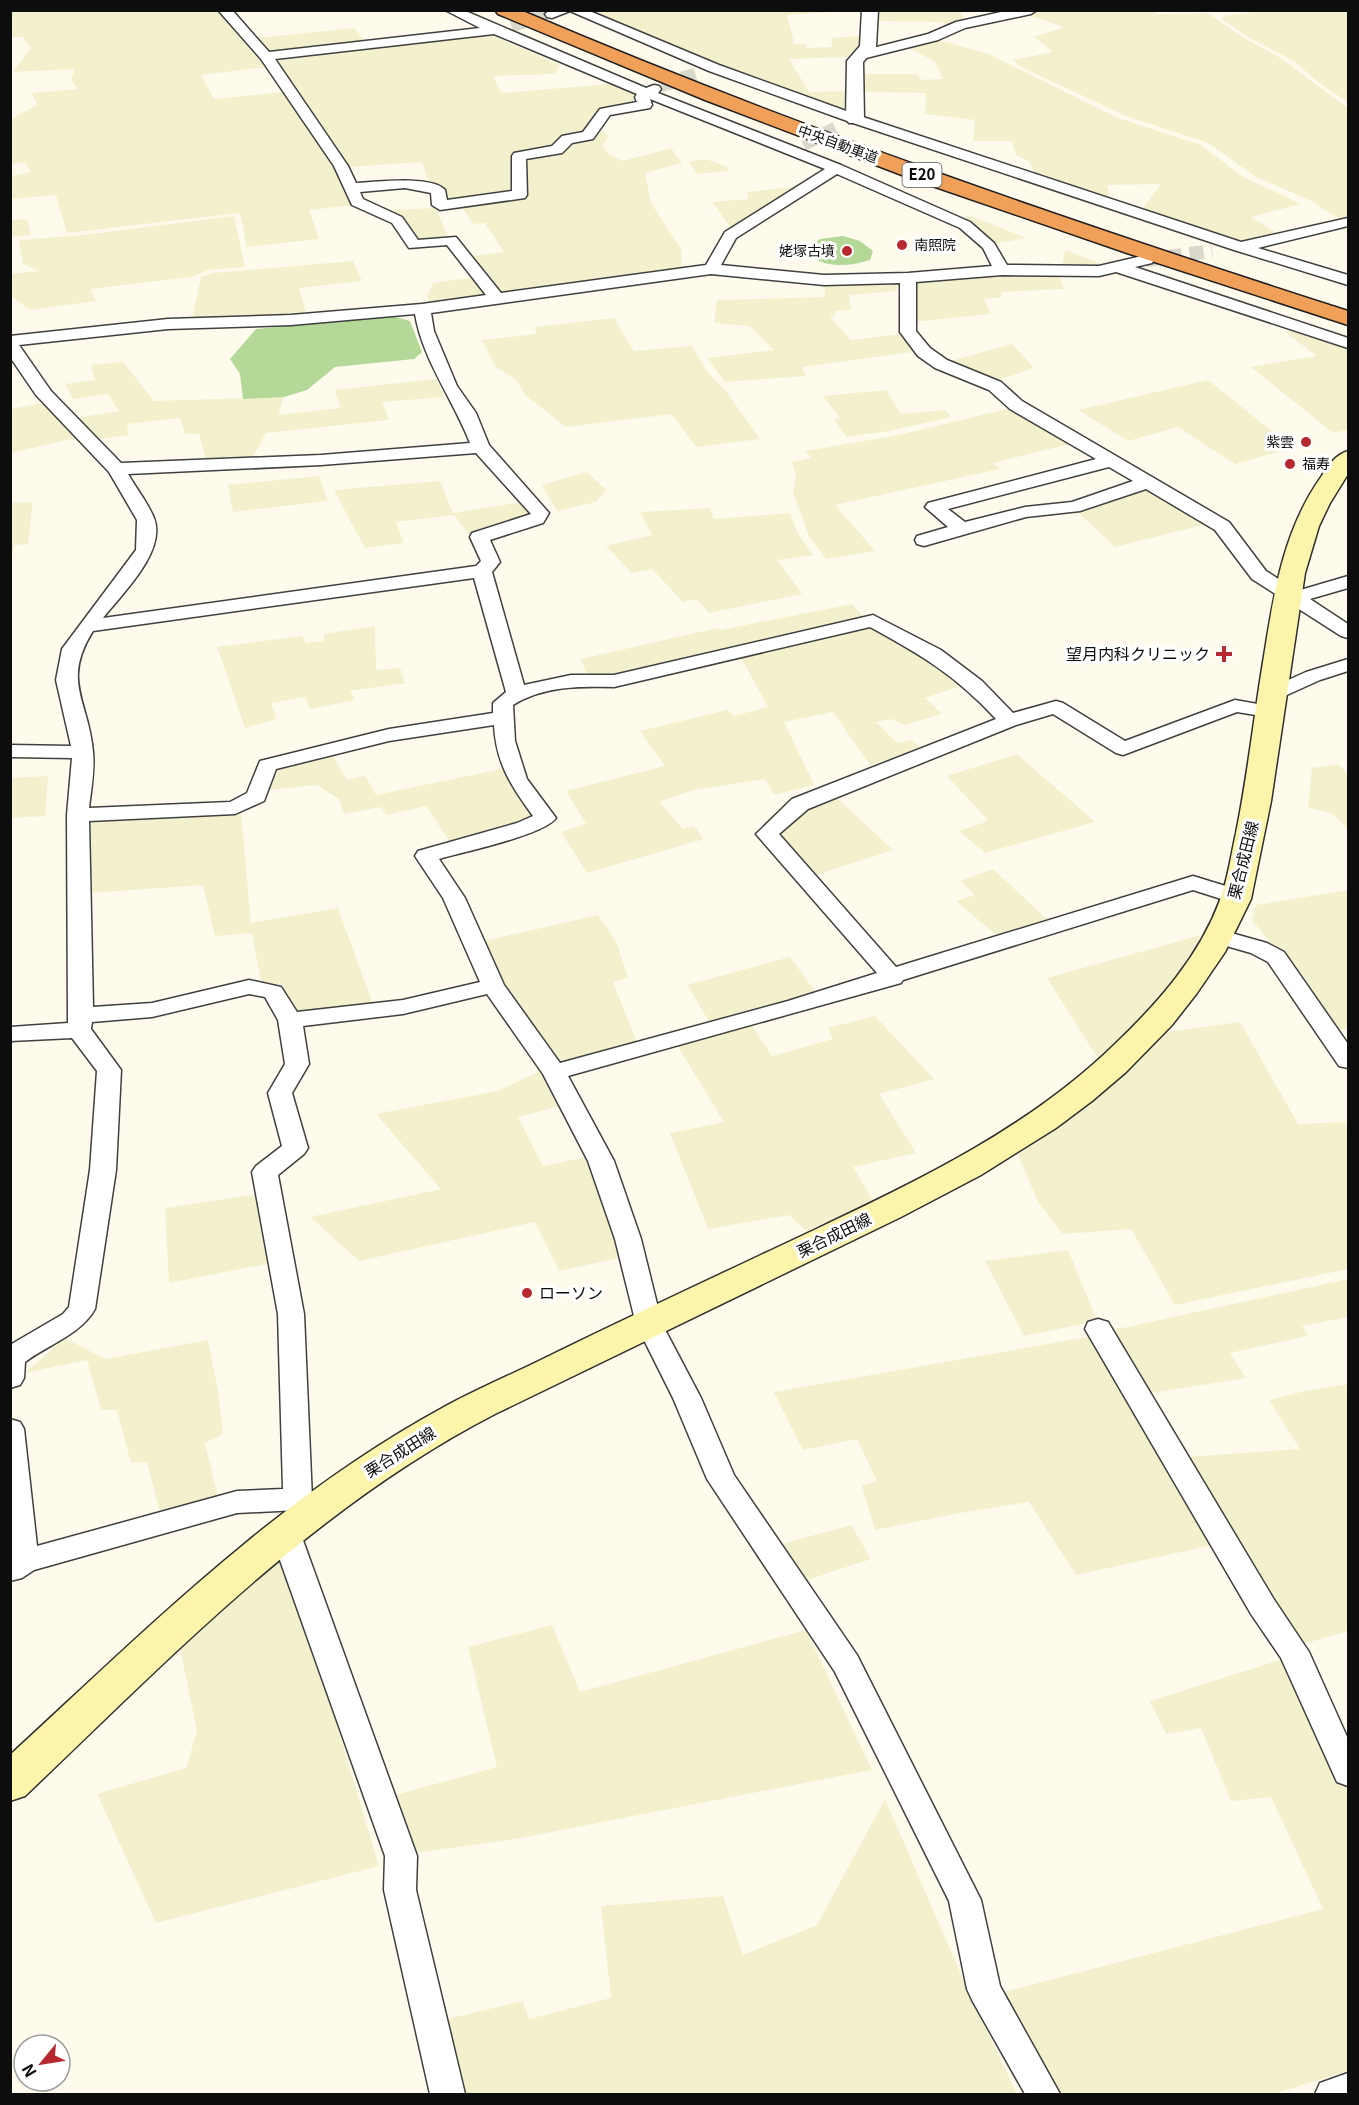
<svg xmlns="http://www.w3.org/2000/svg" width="1359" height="2105" font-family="Georgia,'Noto Sans JP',serif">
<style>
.farmland{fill:#f3f0ce}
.forest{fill:#b4d897}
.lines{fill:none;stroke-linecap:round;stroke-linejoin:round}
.minor-tunnel{stroke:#dad7cb;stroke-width:14;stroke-dasharray:14 8;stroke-linecap:butt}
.minor-casing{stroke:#404040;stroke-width:3}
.tertiary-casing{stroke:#404040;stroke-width:3}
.secondary-casing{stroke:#2f2f2f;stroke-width:3}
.motorway-casing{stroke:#1e1e1e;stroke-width:3}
.minor{fill:#fff;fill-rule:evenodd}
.tertiary{fill:#fff;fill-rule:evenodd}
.secondary{fill:#fcf4aa;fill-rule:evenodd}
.motorway{fill:#f0a059;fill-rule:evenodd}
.poi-dot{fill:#b8292f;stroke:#fff;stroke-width:2}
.labels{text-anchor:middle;stroke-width:6;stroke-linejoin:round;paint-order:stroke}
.far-street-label{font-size:14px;fill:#0d0d0d;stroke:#fff}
.far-poi-label{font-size:14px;fill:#0d0d0d;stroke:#fff;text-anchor:start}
.shield{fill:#fff;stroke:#565656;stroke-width:1.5}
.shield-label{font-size:15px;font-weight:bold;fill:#0d0d0d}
.poi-label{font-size:16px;fill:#0d0d0d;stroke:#fff;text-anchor:end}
.street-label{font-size:16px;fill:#0d0d0d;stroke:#fff}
</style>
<rect width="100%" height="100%" fill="#fefbed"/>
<!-- farmland -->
<g class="farmland">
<polygon points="961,10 964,21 945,28 943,22 875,21 877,11"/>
<polygon points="1039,10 1154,10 1155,14 1208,13 1242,37 1279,57 1348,108 1348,219 1340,220 1312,201 1256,177 1208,143 1126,116 1021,67 1013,60 1053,52 1034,37 1064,27 1024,14"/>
<polygon points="1271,10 1348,11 1348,102 1319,83 1294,61 1248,37 1222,19 1224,16"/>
<polygon points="10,11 219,11 265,67 201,75 214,99 283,92 336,167 355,205 309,210 319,239 247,247 240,213 67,233 56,195 11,199 11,176 31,172 24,162 11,164 11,119 37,105 32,93 78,89 71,79 75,69 13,72 31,48 23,37 11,37"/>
<polygon points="585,11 848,11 787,15 794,43 783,43 805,44 807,48 832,47 831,38 859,36 859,46 850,57 789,59 809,92 848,91 843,111 742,76"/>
<polygon points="354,28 367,43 271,53 257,38"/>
<polygon points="486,33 560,65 555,74 493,76 501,93 609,84 634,93 638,103 603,110 584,134 553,147 513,156 512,192 448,202 430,186 422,162 349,167 272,57"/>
<polygon points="935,39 989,54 1118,118 1201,145 1243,177 1301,204 1251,217 1279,235 1241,243 1141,211 1161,184 1107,185 1111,201 1035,176 1030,162 1016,155 1012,141 973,141 975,120 925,114 926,93 863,92 861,74 917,74 922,80 943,79 935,62 908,47"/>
<polygon points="599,128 609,136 602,146 610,155 623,161 671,148 682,163 645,173 651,203 681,249 682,268 501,294 473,256 504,252 485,223 474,224 459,204 524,196 523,159"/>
<polygon points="705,159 726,166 729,171 697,174 689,162"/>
<polygon points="801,186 767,208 746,217 732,229 712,202 748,199 747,192"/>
<polygon points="436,208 448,237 417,242 398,215 391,210"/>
<polygon points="969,215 1026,238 993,244 962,219"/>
<polygon points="234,216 245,267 208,270 192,277 90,289 96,301 30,310 11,296 11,274 39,271 23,264 19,240 83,235"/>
<polygon points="27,219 31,235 11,237 11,220"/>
<polygon points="1065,250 1110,267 1061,270"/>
<polygon points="353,261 362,281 299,288 307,315 192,320 201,277 213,273"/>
<polygon points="996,273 1059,276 1064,289 1003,292 1000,298 984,299 991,314 912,322 915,280"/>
<polygon points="475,277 490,296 430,305 427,296 433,283"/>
<polygon points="897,281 897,291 849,295 851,310 835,311 836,314 830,317 851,340 902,334 919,351 802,367 806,376 725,382 707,358 774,350 750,326 714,323 717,300 825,297 824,282"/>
<polygon points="614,318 634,351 692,346 708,373 726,391 760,439 696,447 672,414 566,427 525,395 517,381 495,366 482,340 537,334 534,327"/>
<polygon points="1300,329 1348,346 1348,430 1333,433 1251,367 1317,356 1285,332"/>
<polygon points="1012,344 1034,368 996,381 947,362"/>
<polygon points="123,362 154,401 284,397 278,415 340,408 335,390 436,379 445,397 382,402 389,420 266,433 252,458 206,460 199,434 185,434 180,418 127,424 129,435 100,439 76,418 119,411 108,394 73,399 65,384 95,380 91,365"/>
<polygon points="1208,380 1293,448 1235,464 1178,427 1128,441 1078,410"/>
<polygon points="886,390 901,414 945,410 951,417 889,431 847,437 834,420 840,418 823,396"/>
<polygon points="43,403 76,438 11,453 11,409"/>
<polygon points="1015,407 1070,444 993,463 1000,469 835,505 875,551 826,559 809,536 793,493 796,477 792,462 812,458 805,451 894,436"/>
<polygon points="587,472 606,490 596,502 557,511 542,485"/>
<polygon points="319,476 328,501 233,512 228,485"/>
<polygon points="440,481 453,513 523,502 533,515 529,519 469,535 454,515 396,522 404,543 365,548 334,490"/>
<polygon points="1145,486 1211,523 1115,547 1077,511"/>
<polygon points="33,502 28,544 14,545 11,562 11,503"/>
<polygon points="710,508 714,519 790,513 797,532 813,555 777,560 802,594 709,613 697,599 683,602 652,569 632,573 606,546 652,535 640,512"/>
<polygon points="852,604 865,619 614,676 587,676 581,659 717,628 720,630"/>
<polygon points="375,626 376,670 400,668 405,683 350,691 355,700 310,709 305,697 271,703 276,719 245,728 217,647 302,636 306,643 324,641 324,634"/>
<polygon points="874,626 936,665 961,686 925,698 942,714 905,725 891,719 876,722 897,743 912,740 923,750 870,765 833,712 784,722 814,785 774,795 765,779 693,790 659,802 683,829 694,826 704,839 587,873 561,832 586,824 566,791 665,766 640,731 727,710 734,716 768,707 740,656"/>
<polygon points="331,753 347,780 365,776 376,795 506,768 509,780 534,816 519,826 452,845 426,806 387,815 381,807 344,814 339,799 317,785 269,790 270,774 276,766"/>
<polygon points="1017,754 1095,822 985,853 959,831 983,823 987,819 947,776"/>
<polygon points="1339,764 1348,775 1348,830 1332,813 1308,808 1312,768"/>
<polygon points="48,776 45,816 11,818 11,778"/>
<polygon points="836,797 893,850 813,876 779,835 785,822"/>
<polygon points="241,812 251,923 338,908 373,1004 303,1012 291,1009 283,985 261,982 252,933 215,936 203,885 90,893 85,822"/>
<polygon points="993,869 1050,922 1001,939 956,901 975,895 960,881"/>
<polygon points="1348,890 1348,1029 1340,1030 1252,920 1256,905"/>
<polygon points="598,915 617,943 628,978 613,982 637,1043 561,1065 504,990 484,941"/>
<polygon points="1201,935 1168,990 1099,1060 1047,978"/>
<polygon points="790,957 817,994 710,1023 687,985"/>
<polygon points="875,1016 934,1079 879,1094 916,1153 853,1167 874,1202 806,1231 789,1215 708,1229 670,1133 724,1122 675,1042 750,1023 772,1056 833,1039 828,1028"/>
<polygon points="1240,1022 1298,1124 1346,1122 1348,1139 1348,1269 1175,1305 1131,1229 1063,1234 1038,1202 1018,1155 1097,1099 1166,1032"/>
<polygon points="545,1069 564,1105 518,1117 543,1166 586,1157 606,1206 619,1258 559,1271 535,1222 359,1261 310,1217 441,1189 376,1114 497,1091"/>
<polygon points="258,1194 272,1263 169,1283 165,1208"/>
<polygon points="1068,1250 1097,1321 1024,1336 985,1261"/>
<polygon points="1348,1279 1348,1317 1302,1326 1308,1336 1230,1353 1246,1378 1145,1394 1109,1331"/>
<polygon points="1093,1336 1218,1544 1076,1575 1029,1502 960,1513 875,1530 862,1486 877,1481 857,1439 803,1450 774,1392"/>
<polygon points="65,1338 105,1359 208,1340 218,1391 223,1434 205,1443 218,1497 161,1516 147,1462 131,1463 117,1410 101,1410 87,1360 25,1373"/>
<polygon points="1348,1384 1348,1631 1299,1645 1184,1457 1300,1449 1269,1400 1305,1391"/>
<polygon points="851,1525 871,1559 804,1581 782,1544"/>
<polygon points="284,1549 379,1866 156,1923 97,1794 186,1768 197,1731 179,1644"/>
<polygon points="552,1625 580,1692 806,1630 872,1770 515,1839 415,1853 395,1795 497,1767 468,1647"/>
<polygon points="1283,1659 1306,1710 1348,1788 1348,2071 1273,2094 1058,2094 1003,1992 1323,1909 1271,1797 1231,1801 1201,1728 1166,1734 1150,1701"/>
<polygon points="885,1799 970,1995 1017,2094 463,2094 447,2019 523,2001 529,2019 611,1998 601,1906 723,1896 743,1955 817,1925"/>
</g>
<!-- forest -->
<g class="forest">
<path d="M843,236L860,241L873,251L870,260C850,267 825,268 808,255L807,248L820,239Z"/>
<polygon points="392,316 410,321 422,352 414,359 335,367 307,390 284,397 243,399 240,374 230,359 256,329"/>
</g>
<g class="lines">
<!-- minor-tunnel -->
<g class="minor-tunnel">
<polyline points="511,25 552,14"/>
<polyline points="661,85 701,73"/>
<polyline points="803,144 842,126"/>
<polyline points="1146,260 1212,251"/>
</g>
<defs>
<g id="minor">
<path d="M218,10H232L269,52L480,28L445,10H463L646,88L654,85L659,86L661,89L658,93L841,165L970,222L994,243L1007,265L1099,266L1146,255L1152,257L1154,260L1152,263L1135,267L1348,338V348L1116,272L1099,276L1002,275L916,282V331L930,348L947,360L1001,382L1022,401L1229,522L1266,571L1297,591L1348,576V588L1310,599L1348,624V638L1341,636L1252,579L1215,530L1146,489L1080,511L1026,517L924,546L917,544L915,540L917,536L948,527L925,507L928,503L1096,459L1010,409L989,390L935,368L918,356L900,332V283L824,285L711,274L431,313L434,331L457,386L476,413L489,445L549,513L543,523L490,540L500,562L492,572L524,685L571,675H614L873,615L941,650L982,681L1013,713L1056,701L1063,703L1125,741L1235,700L1275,707L1278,711L1275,715L1268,717L1237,712L1123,755L1116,753L1053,714L1016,725L808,809L779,834L896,967L1193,876L1245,892L1248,897L1245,902L1237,904L1193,890L903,980L901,983L568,1076L614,1161L641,1239L662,1324L701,1398L734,1475L857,1655L981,1900L1000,1986L1060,2094H1025L972,2000L967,1989L949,1901L835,1672L707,1479L673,1398L636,1324L615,1239L588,1161L543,1074L487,994L403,1014L303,1026L309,1064L292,1093L308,1148L304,1154L278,1175L304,1314L312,1499L308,1507L298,1510L237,1513L34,1570L22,1578L10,1581V1419L20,1422L24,1429L37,1546L237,1491L283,1489L278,1314L252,1172L256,1166L282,1146L268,1093L285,1064L278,1020L265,997L249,994L152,1017L92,1022L91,1029L121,1070L116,1170L95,1309C80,1335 49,1344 25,1362L24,1378L20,1385L10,1388V1345L63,1314L69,1307L90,1170L97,1071L72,1038L10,1041V1027L68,1023L67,815L72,758L10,757V745L71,746L56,680L62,649L136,550L137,520L109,472L36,395L10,357V336L168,319L291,315L422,304L486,295L447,245L409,248L392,223L352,205L334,166L261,59ZM494,34L637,94L635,97L637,102L600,109L583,132L562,136L552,146L514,153L512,156V191L447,200L445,190C432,175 376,182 356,183L348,166L275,59ZM650,99L825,169L725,232L706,265L501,293L456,237L418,240L402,217L363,199L360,192L405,188L431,193L432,205L440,210L525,198L527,195L526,159L562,153L572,143L593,139L610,115L650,108L652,105ZM837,174L960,228L983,248L992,266L908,273L824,275L721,265L736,238ZM415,314C423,361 453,399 470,443L321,455L121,463L51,391L19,345L168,329L291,325ZM476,453L531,514L472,533L470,537L481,561L476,566L103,618C122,594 167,551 154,518C148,503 136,488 128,474L321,465ZM1109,467L1133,481L1072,502L1025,507L965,522L948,509ZM474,578L506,692L493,703V713L389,729L260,761L247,793L230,802L89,808C91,790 95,770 93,752C89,701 61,682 93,631ZM870,627C923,656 955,675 996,719L792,799L756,834L877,973L788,1001L560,1063L504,985L465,898L439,859C463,852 544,835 556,818L527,779L515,741L513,705C543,686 579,686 614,687ZM494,725C496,763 511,786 533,816L517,823L418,851L415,856L443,898L480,982L403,1000L297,1012L281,987L249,980L152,1003L93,1007L89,821L235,814L264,801L276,769L389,741Z"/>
<polygon points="550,10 587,10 719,65 860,116 1241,242 1348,218 1348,226 1258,248 1348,275 1348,285 1234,250 850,122 709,71 570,11 552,18 547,17 545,14"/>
<polygon points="1010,10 1037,10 1031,14 965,28 938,40 862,59 855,55 857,52 928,34 956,22"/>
<polygon points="1348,659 1348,671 1320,680 1278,699 1264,699 1261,695 1264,691 1306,672"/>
<polygon points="1217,929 1267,943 1284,952 1348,1044 1348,1068 1339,1066 1268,962 1251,953 1209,941 1206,936 1209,931"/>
<polygon points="1098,1319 1108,1322 1273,1598 1309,1652 1348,1739 1348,1786 1337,1782 1281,1658 1251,1614 1085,1329 1088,1322"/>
<polygon points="285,1521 295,1524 300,1532 417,1856 416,1890 465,2094 430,2094 384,1890 385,1856 270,1532 275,1524"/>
<polygon points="1348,2073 1348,2094 1315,2094 1320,2083"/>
</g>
<polygon id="tertiary" points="862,10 878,10 876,47 863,62 864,119 861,123 849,123 846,119 847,61 860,46"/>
<path id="secondary" d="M1348,451V474L1330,503L1319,526L1305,573L1271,801L1251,899L1225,952L1197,993L1172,1025L1126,1072L1092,1101L1056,1128L981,1175L901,1217L495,1414C313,1508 172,1656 25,1796L10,1801V1755C147,1629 278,1497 444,1407C479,1388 515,1373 551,1355C637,1313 725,1272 812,1231C919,1180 1029,1128 1115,1044C1158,1003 1199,957 1220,900C1228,879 1231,855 1236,833C1248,774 1254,715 1264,656C1274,593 1283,531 1321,477C1328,466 1335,455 1348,451Z"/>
<path id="motorway" d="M495,10H520C791,126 1068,221 1348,311V325L1127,253L915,180L705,100L498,14Z"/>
</defs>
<!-- minor casing -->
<use href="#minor" class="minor-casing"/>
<!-- tertiary casing -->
<use href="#tertiary" class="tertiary-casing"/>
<!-- secondary casing -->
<use href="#secondary" class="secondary-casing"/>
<!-- motorway casing -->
<use href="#motorway" class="motorway-casing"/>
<!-- minor -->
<use href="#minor" class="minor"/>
<!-- tertiary -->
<use href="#tertiary" class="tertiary"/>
<!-- secondary -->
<use href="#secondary" class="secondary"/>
<!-- motorway -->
<use href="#motorway" class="motorway"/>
</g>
<!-- markers -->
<g class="poi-dot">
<circle cx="902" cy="245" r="6"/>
<circle cx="847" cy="251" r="6"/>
<circle cx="1306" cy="442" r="6"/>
<circle cx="1290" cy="464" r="6"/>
<path d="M1221 645h6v6h6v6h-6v6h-6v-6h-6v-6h6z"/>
<circle cx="527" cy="1293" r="6"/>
</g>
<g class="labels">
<!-- far-street labels -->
<g class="far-street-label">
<text transform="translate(838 144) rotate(20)" y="5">中央自動車道</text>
</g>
<!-- far-poi labels -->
<g class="far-poi-label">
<text x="914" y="250">南照院</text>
<text x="835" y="256" text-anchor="end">姥塚古墳</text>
<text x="1294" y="447" text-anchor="end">紫雲</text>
<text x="1302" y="469">福寿</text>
</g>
<!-- shield labels -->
<rect class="shield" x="902.5" y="163" width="39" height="24" rx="4.5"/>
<g class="shield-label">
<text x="922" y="180">E20</text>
</g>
<!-- poi labels -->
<g class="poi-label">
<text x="1210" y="660">望月内科クリニック</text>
<text x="539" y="1299" text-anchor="start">ローソン</text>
</g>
<!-- street labels -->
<g class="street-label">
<text transform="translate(1243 860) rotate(-76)" y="6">栗合成田線</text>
<text transform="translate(834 1235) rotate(-26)" y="6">栗合成田線</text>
<text transform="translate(400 1452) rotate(-32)" y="6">栗合成田線</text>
</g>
</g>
<!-- border -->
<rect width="1359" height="2105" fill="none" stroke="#0d0d0d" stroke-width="24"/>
<!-- north arrow -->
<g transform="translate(42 2063) rotate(240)"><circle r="28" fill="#ffffff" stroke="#9e9e9e" stroke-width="1.5"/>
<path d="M0-4.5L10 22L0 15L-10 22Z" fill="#b8292f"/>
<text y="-9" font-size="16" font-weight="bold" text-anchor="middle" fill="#0d0d0d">N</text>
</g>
</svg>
